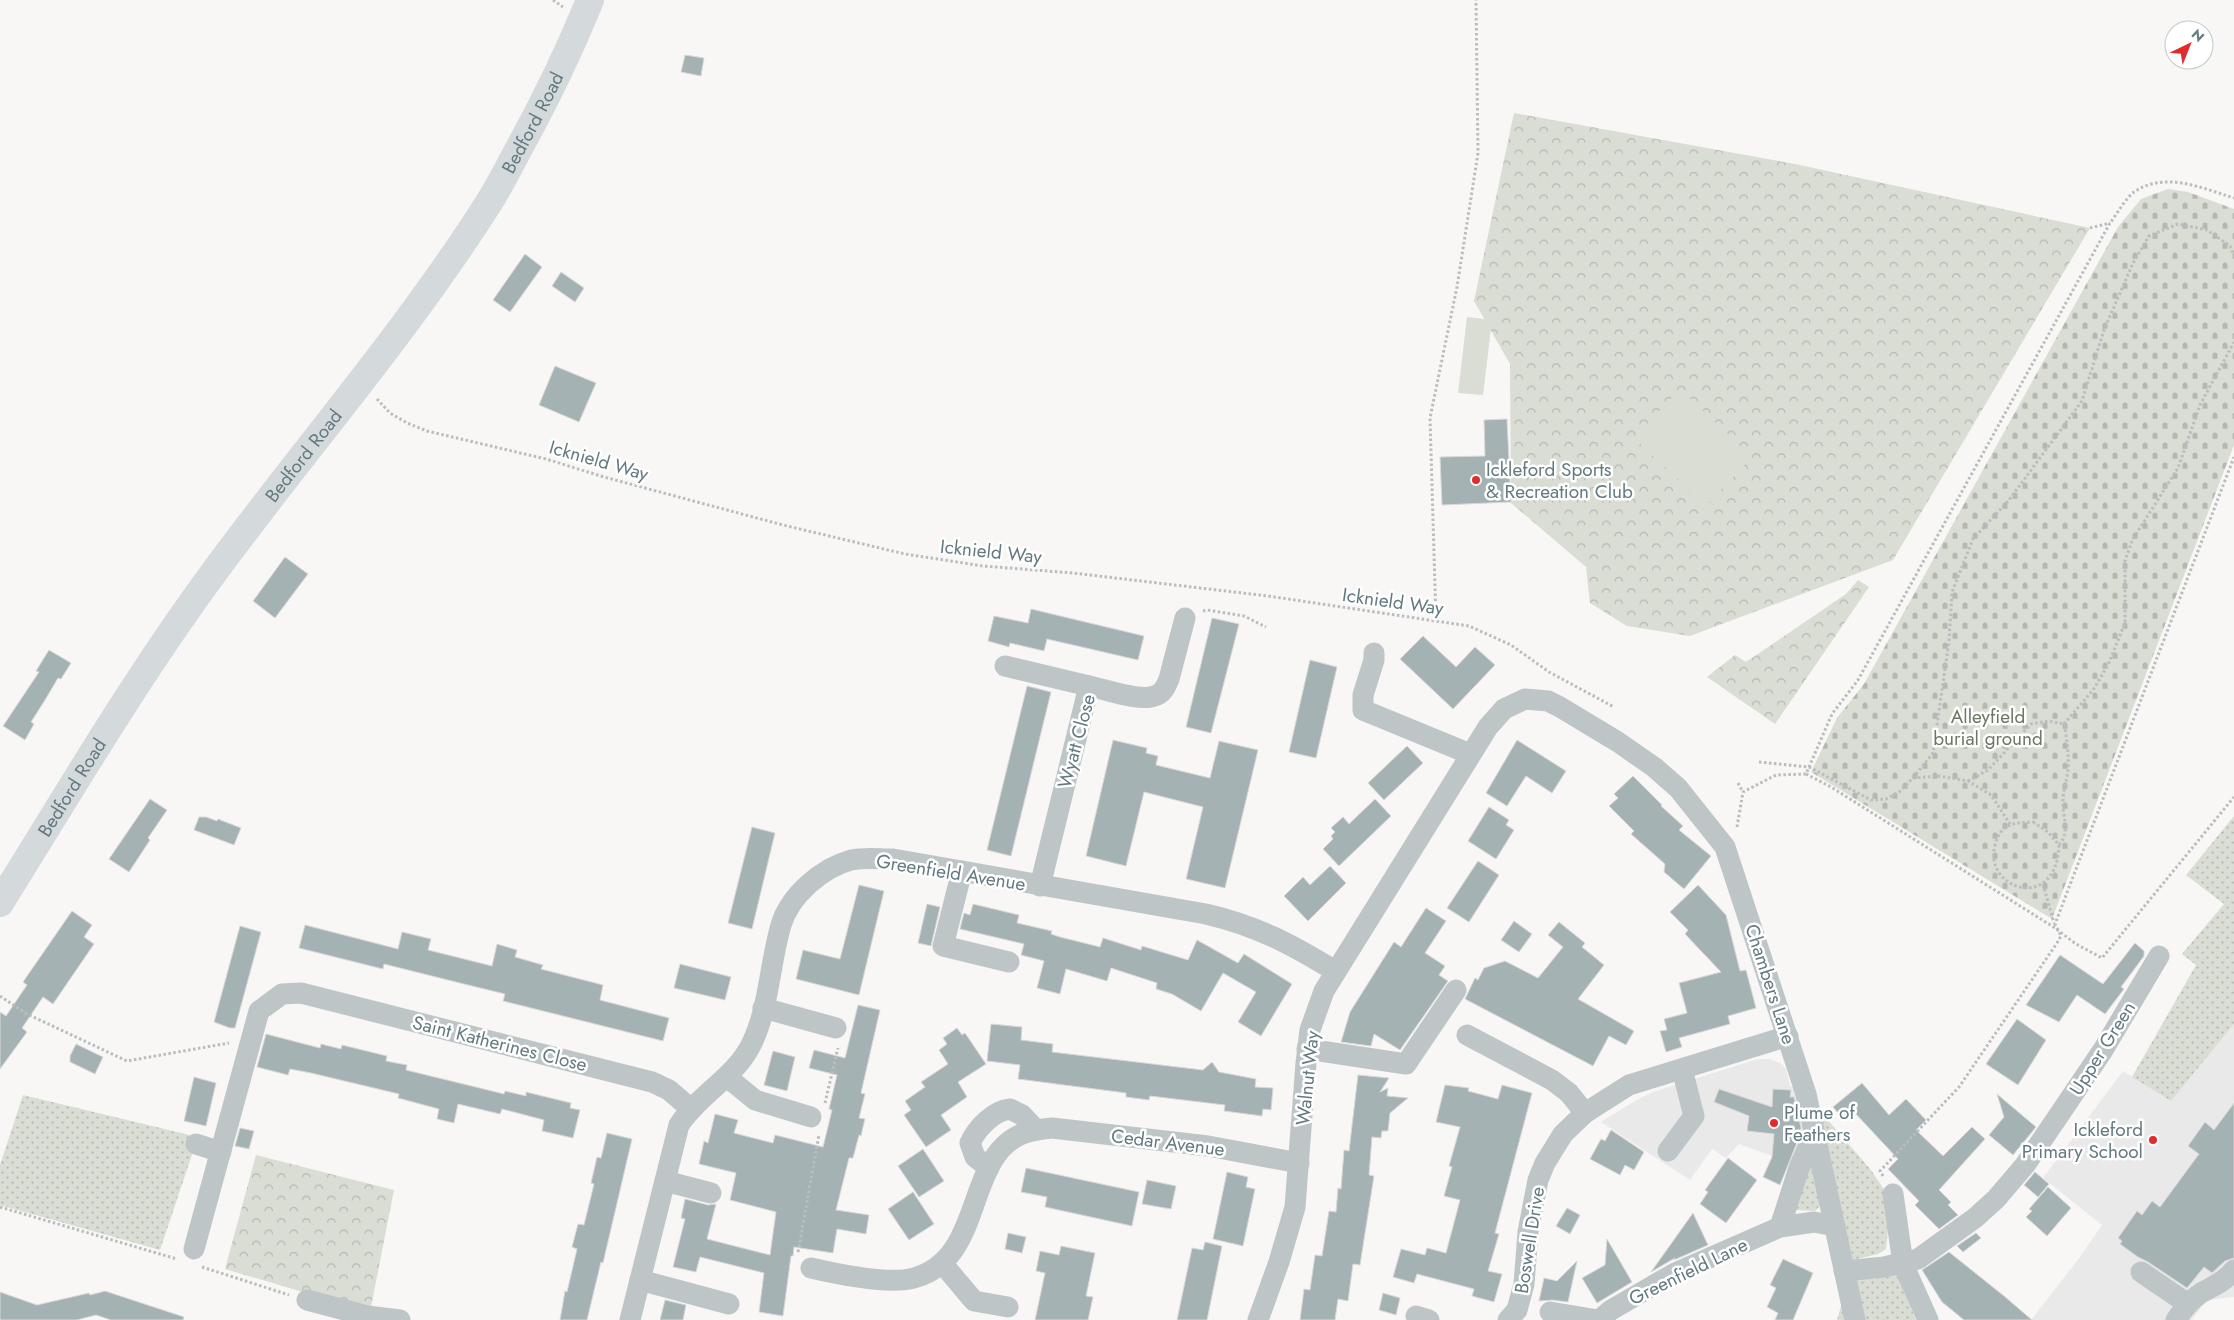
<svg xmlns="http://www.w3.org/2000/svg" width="2234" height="1320" font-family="Jost,sans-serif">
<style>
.built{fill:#e8e9e8}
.grass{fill:url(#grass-dots)}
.cemetery{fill:url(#cemetery-stones)}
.park{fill:url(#park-crowns)}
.pitch{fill:#d9ddd4}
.building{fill:#a5b2b4;stroke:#d9d9d7}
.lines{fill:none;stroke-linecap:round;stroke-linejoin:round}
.path{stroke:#b9bdbf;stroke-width:3;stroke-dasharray:2.5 2.5;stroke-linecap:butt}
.minor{stroke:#bec5c7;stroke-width:21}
.major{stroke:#d4d9dc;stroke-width:28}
.poi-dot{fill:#e22b2c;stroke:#fff;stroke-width:2}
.labels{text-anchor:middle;stroke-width:5;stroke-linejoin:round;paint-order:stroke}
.street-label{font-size:19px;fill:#637a80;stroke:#fff}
.poi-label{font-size:19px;fill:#637a80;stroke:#fff;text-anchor:start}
.park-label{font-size:19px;fill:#6b7862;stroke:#fff}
</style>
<defs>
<pattern id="grass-dots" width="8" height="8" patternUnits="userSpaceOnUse" patternTransform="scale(1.25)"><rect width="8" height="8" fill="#d9ddd4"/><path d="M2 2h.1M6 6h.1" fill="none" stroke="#b4b8b1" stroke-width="1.8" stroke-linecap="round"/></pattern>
<pattern id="cemetery-stones" width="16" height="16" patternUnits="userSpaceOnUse" patternTransform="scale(1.25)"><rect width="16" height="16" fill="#d9ddd4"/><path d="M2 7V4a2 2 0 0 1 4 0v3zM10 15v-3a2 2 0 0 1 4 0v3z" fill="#b4b8b1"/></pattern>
<pattern id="park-crowns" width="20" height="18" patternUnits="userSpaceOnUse" patternTransform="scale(1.25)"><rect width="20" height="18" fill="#d9ddd4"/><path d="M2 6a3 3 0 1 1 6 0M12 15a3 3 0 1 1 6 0" fill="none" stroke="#b4b8b1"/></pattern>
</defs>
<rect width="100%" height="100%" fill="#f8f7f5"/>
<!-- built -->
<g class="built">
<polygon points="2234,1024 2234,1297 2207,1300 2192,1320 2031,1320 2077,1261 2102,1225 2043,1178 2123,1071 2171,1101"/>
<polygon points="1758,1059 1769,1059 1780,1063 1786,1069 1790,1086 1797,1089 1803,1123 1803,1137 1795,1164 1739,1144 1726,1158 1712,1149 1690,1180 1601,1122 1633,1102 1653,1092"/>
</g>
<!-- grass -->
<g class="grass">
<polygon points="2234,816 2234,1024 2171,1101 2132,1077 2196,965 2182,954 2224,904 2186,875"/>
<polygon points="23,1095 198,1137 160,1250 0,1205 0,1165"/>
<polygon points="1814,1104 1871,1170 1885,1191 1888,1230 1886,1249 1878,1254 1849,1261"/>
<polygon points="1812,1161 1820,1206 1815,1211 1793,1210"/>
<polygon points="1897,1274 1916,1320 1837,1320 1841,1306 1854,1279"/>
</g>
<!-- cemetery -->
<polygon class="cemetery" points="2168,189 2188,192 2234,209 2234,445 2052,919 1811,772 1837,718 1864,684 2118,227 2141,199"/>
<!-- park -->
<g class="park">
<polygon points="1514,113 1795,164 2090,228 1893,560 1690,636 1627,626 1590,603 1586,567 1511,503 1510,364 1474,301"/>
<polygon points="1858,580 1869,587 1775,724 1707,677 1735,655 1746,662 1846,594"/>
<polygon points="256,1155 394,1190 370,1312 225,1269"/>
</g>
<!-- pitch -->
<g class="pitch">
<polygon points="1467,317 1492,320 1483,395 1458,393"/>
<polygon points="1680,389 1752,457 1706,506 1634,438"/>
</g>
<!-- building -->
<g class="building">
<polygon points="685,55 704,58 701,76 681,72"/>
<polygon points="525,254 542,267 510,312 493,300"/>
<polygon points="561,272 584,288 575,302 552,286"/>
<polygon points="555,366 596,383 579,422 539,405"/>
<polygon points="1507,419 1511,502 1442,505 1440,457 1485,456 1484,420"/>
<polygon points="285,557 308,574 275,618 253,601"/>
<polygon points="1031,609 1144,636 1138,660 1047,639 1044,651 1010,643 1009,647 988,641 994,616 1028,623"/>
<polygon points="1212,618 1239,624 1211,733 1186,727"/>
<polygon points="1423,636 1456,667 1475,647 1495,665 1453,709 1400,659"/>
<polygon points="49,650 71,663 61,679 58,678 45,700 31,722 34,724 25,740 3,726 39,672 36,671"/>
<polygon points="1310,660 1337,667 1316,758 1289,752"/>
<polygon points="1027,686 1051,692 1011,856 987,850"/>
<polygon points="1113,740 1147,748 1146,753 1158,756 1156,765 1210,778 1219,741 1258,750 1225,888 1186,879 1203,807 1144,792 1126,866 1086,856"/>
<polygon points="1517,740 1566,771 1552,793 1526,776 1507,806 1486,793"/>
<polygon points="1407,746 1423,763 1384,800 1368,783"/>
<polygon points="1633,776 1662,805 1661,806 1683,826 1679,830 1711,856 1684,889 1664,872 1665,864 1631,834 1634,831 1609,806 1618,798 1614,794"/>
<polygon points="150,799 167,810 148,838 150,840 129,872 109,859"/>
<polygon points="1375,799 1391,816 1339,866 1323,849 1333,839 1331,836 1335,832 1331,828 1343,817 1349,824"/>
<polygon points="1489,807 1509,820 1506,825 1514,830 1496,859 1468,841"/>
<polygon points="199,817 206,817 217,821 218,819 241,828 234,845 194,830"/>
<polygon points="752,827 775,833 752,929 728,923"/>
<polygon points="1478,861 1499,875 1469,922 1447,908"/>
<polygon points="1330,866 1346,883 1308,921 1284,896 1303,877 1310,885"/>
<polygon points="859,885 884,891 859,995 796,979 803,950 840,959"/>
<polygon points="1698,885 1726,915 1740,971 1746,970 1756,1008 1728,1016 1730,1024 1679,1038 1682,1047 1666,1052 1660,1031 1667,1030 1664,1019 1687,1013 1679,983 1721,972 1685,934 1688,930 1670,912"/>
<polygon points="927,904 940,907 931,946 918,943"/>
<polygon points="973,904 1019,915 1017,923 1052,931 1051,934 1060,937 1100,947 1103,938 1141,950 1142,946 1188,960 1197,940 1238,963 1244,954 1292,984 1261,1036 1238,1022 1256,992 1223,973 1201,1011 1172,994 1156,989 1157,983 1111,968 1107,981 1066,969 1060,994 1037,988 1044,961 1021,955 1024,944 960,929 964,913 970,915"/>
<polygon points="1426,908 1446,921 1425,953 1445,966 1439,975 1448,981 1400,1050 1374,1034 1371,1046 1341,1042 1350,1012 1384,958 1394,942 1401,947"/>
<polygon points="72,911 92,925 84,937 94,944 53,1004 43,997 22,1028 27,1032 0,1069 0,1012 6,1016 27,985 23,982"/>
<polygon points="1514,921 1532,934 1519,952 1501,940"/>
<polygon points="1559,922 1585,943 1582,947 1604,965 1578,999 1634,1031 1626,1045 1609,1036 1593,1066 1465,999 1475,978 1478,980 1484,968 1505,961 1538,978 1563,947 1548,935"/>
<polygon points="305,925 398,949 402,932 431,939 428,950 492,966 497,944 517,950 515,957 543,965 541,969 603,985 600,1000 669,1018 663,1041 503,1001 505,994 464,984 384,964 383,969 299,948"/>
<polygon points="240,926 261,932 235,1028 230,1028 214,1022"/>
<polygon points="2135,943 2144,951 2144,956 2121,987 2124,989 2105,1014 2077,995 2059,1022 2026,1005 2060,955 2103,984"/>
<polygon points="680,964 731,977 725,1000 674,988"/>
<polygon points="858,1005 880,1010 861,1093 865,1094 859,1118 865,1119 863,1127 861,1136 859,1135 853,1158 849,1158 836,1210 869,1215 866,1234 837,1229 833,1253 794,1247 793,1256 791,1256 783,1316 759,1312 764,1273 700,1257 696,1272 673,1267 685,1219 681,1218 685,1199 708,1205 716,1204 707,1239 770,1255 776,1212 730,1200 736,1173 699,1164 704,1141 708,1143 715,1114 738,1120 734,1133 773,1143 775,1135 823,1147 832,1110 829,1109 837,1075 809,1068 814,1050 845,1058"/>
<polygon points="2017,1019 2046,1040 2018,1085 1986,1064"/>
<polygon points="991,1024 1022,1027 1021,1040 1053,1044 1052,1052 1203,1070 1212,1062 1219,1072 1256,1079 1255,1087 1273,1088 1271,1110 1263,1109 1262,1116 1224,1111 1225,1105 1150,1096 1149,1100 1126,1097 1126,1093 1018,1079 1020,1065 987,1061"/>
<polygon points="957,1028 962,1035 965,1033 986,1064 958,1082 967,1097 941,1115 951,1130 926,1147 904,1115 911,1110 905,1101 925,1087 921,1082 948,1064 939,1050 947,1044 943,1038"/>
<polygon points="266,1034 320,1048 321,1044 341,1049 342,1045 387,1056 386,1061 407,1065 406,1070 504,1094 505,1091 526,1096 526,1092 571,1103 570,1108 580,1110 573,1138 542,1131 544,1120 502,1109 500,1114 458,1104 454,1123 437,1119 439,1109 398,1098 399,1094 311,1073 290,1069 288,1075 257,1067"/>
<polygon points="76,1044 103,1057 95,1074 70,1062 70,1056"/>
<polygon points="773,1051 795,1057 787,1091 764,1085"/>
<polygon points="1358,1075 1389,1078 1380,1092 1388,1088 1387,1096 1408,1098 1390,1113 1388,1131 1382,1131 1381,1138 1372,1137 1369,1175 1374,1176 1360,1265 1353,1264 1348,1301 1338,1299 1335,1320 1300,1320 1304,1289 1310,1290 1315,1255 1322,1256 1329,1211 1336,1212 1338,1188 1341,1189 1344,1150 1349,1151"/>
<polygon points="194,1077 216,1083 206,1126 184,1121"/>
<polygon points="1862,1083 1889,1115 1906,1099 1926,1120 1916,1130 1943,1156 1972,1127 1985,1139 1939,1190 1951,1202 1948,1205 1958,1215 1939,1229 1915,1205 1919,1201 1888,1169 1898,1159 1855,1113 1845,1121 1833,1107"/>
<polygon points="1445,1085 1469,1088 1468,1091 1498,1099 1502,1085 1532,1093 1495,1233 1499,1234 1488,1271 1502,1274 1494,1302 1472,1296 1474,1289 1417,1274 1414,1283 1393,1277 1401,1249 1425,1255 1427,1248 1446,1253 1460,1200 1444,1196 1452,1167 1449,1166 1460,1127 1436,1122"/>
<polygon points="1719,1089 1772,1107 1773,1089 1791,1090 1790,1097 1794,1097 1801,1128 1800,1135 1780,1185 1763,1177 1772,1157 1774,1134 1747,1131 1749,1116 1714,1102"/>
<polygon points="1997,1094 2036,1127 2013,1155 1989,1135 2004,1117"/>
<polygon points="2234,1103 2234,1258 2225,1261 2212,1273 2204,1267 2187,1288 2148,1262 2138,1257 2120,1244 2122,1241 2118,1238 2137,1211 2142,1215 2152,1201 2160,1207 2199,1154 2188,1146 2205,1122 2214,1130"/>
<polygon points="240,1128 254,1131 249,1149 235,1146"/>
<polygon points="1611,1130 1644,1152 1634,1170 1625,1165 1620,1175 1590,1159 1601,1139 1605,1141"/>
<polygon points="607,1133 632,1139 603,1263 601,1262 587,1320 560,1320 565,1291 567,1292 577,1249 572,1247 578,1224 584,1225 594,1184 591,1183 597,1157 601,1158"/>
<polygon points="923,1149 944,1181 919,1197 898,1166"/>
<polygon points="1728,1158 1757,1180 1726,1223 1700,1204 1708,1192 1705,1190"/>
<polygon points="1026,1168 1139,1192 1132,1226 1045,1207 1047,1197 1021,1192"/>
<polygon points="1227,1172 1248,1177 1246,1187 1255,1189 1243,1246 1213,1239"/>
<polygon points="2035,1172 2049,1184 2038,1197 2024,1185"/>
<polygon points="1147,1180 1176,1186 1171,1209 1142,1204"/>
<polygon points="2048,1187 2071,1208 2047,1236 2026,1217 2032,1211 2029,1209"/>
<polygon points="913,1192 934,1224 909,1240 888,1209"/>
<polygon points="1567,1208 1580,1215 1570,1234 1556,1226"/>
<polygon points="1693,1213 1708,1245 1674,1260 1675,1258 1651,1272"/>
<polygon points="1008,1233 1026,1237 1022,1253 1005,1249"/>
<polygon points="1976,1233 1981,1238 1963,1252 1957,1246"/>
<polygon points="1607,1239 1632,1282 1597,1303 1582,1278 1605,1265"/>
<polygon points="1205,1242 1222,1246 1207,1320 1177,1320 1192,1248 1203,1250"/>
<polygon points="1061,1246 1095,1253 1086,1296 1093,1297 1088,1320 1035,1320 1045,1273 1036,1271 1040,1251 1059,1255"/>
<polygon points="1949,1252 2004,1296 2032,1320 1964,1320 1942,1302 1922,1270"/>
<polygon points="1783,1259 1813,1273 1793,1320 1775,1320 1778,1313 1767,1307 1776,1288 1770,1285"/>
<polygon points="1577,1261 1568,1302 1552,1300 1539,1301 1544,1278 1557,1281"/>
<polygon points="105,1291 184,1317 183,1320 111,1320 96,1315 77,1320 0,1320 0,1292 37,1305 89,1293 90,1295"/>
<polygon points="1383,1293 1400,1298 1396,1315 1379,1310"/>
<polygon points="665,1300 686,1305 683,1320 660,1320"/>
</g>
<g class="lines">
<!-- path -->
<g class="path">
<polyline points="553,0 563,7"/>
<polyline points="2090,228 2110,223"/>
<polyline points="377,399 390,413 407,423 427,431 546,459 604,477 783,525 905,554 983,566 1073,573 1268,596 1469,626 1511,645 1549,672 1614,707"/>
<polyline points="1203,611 1207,610 1244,616 1266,627"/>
<polyline points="1436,621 1430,418 1457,287 1478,153 1476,0"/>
<polyline points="2064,724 2093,690 2108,665 2125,623 2125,560 2133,539 2178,468 2200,405 2234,342"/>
<polyline points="1759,762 1809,767 1871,800 1886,799 1899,792 1913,778 1939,776 1968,781 1991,795 2010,824"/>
<polyline points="1806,774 1831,787 2055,928 2076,944 2102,958 2234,797"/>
<polyline points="1913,778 1933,753 1949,641 1952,592 1973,539 2009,500 2082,401 2104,330 2133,263 2149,236 2178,224 2207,230 2230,246 2234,255"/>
<path d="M1968,781L1988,770L2031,724L2049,721L2064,724C2067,739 2069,754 2068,770C2067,780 2063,791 2063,801C2062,817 2071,831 2059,845"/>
<polyline points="1738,783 1743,792"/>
<path d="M2033,822L2048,832L2059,845C2057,913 1983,890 1995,845C2001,823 2013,823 2033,822Z"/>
<path d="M1737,827L1743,792L1776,775L1806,774L1832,714L1858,680L2110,223C2117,214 2125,199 2134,192C2165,171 2202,188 2234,198"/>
<polyline points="2043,884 2054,923"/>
<polyline points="0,996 27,1014 127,1061 229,1043"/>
<polyline points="825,1103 838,1048"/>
<polyline points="1883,1176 1880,1171 1959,1087 2057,943 2061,936 2055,924 2234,457"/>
<polyline points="0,1207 177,1259"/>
<polyline points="798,1252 819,1135"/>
<polyline points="202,1267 289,1295"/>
</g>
<!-- minor -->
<g class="minor">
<polyline points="1374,653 1374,660 1363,695 1363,710 1470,754"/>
<polyline points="1005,666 1089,686"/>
<polyline points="962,871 943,946 1009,962"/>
<path d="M1040,886L1089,686C1105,689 1140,702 1154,696C1163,694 1166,686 1169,679L1185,618"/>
<polyline points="763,1008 836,1028"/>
<polyline points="1467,1035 1552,1080 1569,1093 1585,1113"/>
<polyline points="1307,1049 1406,1064 1456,990"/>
<polyline points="727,1077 755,1100 811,1117"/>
<polyline points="196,1144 221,1152"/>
<polyline points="1668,1151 1694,1116 1682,1069"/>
<path d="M989,1168L975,1157L970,1143C977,1128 993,1111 1010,1109L1022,1115L1036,1130"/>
<polyline points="665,1181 711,1193"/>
<polyline points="1893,1194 1903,1264 1928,1320"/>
<polyline points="1780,1227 1799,1168 1814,1134"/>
<polyline points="194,1249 259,1011 282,994 301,993 652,1082 669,1090 691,1109"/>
<polyline points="942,1263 974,1301 1008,1307"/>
<path d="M811,1268C837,1274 889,1285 914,1278C985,1259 964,1158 1022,1134C1032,1130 1042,1129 1052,1128L1208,1146L1299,1163"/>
<polyline points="1844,1271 1884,1267 1918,1259 1975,1218 1996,1199 2025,1165 2059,1115 2103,1050 2159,956"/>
<polyline points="2141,1272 2188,1304"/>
<polyline points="640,1280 729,1304"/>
<polyline points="307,1300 367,1316 400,1320"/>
<polyline points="1550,1312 1598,1320"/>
<polyline points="1416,1316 1429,1320"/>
<path d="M630,1320L679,1125C699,1094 736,1077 752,1043C769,1008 770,962 781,925C790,895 822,868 851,860C865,857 879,859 893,859L1206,914C1257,926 1291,944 1335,971"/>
<polyline points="1258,1320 1279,1262 1295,1207 1306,1063 1310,1030 1324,991 1488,727 1504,709 1525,699 1548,701 1560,707 1618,742 1654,767 1678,788 1725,847 1806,1094 1855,1320"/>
<polyline points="1508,1320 1517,1310 1524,1284 1528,1232 1538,1180 1545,1163 1563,1134 1585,1113 1629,1085 1788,1036"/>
<polyline points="1599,1320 1611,1310 1675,1273 1780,1227 1814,1222 1835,1226"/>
<path d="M2176,1320C2183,1310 2190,1300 2201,1293C2213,1286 2224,1282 2234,1270"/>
</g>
<!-- major -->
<path class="major" id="s1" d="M0,903C68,794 133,683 209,579C301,453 404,336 488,204C499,187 508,169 517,152C544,103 569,52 590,0"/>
</g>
<!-- markers -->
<g class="poi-dot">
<circle cx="1476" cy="480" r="5"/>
<circle cx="1774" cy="1123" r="5"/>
<circle cx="2153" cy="1140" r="5"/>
</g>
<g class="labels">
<!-- street labels -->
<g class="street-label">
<text dy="7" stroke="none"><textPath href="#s1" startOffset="946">Bedford Road</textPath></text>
<text dy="7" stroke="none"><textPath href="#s1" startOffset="541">Bedford Road</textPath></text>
<text transform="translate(599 460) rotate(16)" y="7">Icknield Way</text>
<text transform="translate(991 551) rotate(6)" y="7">Icknield Way</text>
<text transform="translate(1393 601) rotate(8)" y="7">Icknield Way</text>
<text transform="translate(1076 741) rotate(-75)" y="7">Wyatt Close</text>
<text dy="7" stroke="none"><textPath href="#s1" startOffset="136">Bedford Road</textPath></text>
<text transform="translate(951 872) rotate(9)" y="7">Greenfield Avenue</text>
<text transform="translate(1771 984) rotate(72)" y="7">Chambers Lane</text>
<text transform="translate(500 1043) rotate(14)" y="7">Saint Katherines Close</text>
<text transform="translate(2102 1048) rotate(-58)" y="7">Upper Green</text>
<text transform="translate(1307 1078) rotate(-84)" y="7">Walnut Way</text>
<text transform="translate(1168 1142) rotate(7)" y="7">Cedar Avenue</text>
<text transform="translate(1529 1240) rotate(-81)" y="7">Boswell Drive</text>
<text transform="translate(1688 1271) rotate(-26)" y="7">Greenfield Lane</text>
</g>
<!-- poi labels -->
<g class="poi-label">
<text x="1486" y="476">Ickleford Sports<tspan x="1486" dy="22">&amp; Recreation Club</tspan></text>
<text x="1784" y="1119">Plume of<tspan x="1784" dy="22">Feathers</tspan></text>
<text x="2143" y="1136" text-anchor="end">Ickleford<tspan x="2143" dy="22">Primary School</tspan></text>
</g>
<!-- park labels -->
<g class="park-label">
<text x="1988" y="723">Alleyfield<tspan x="1988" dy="22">burial ground</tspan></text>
</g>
</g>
<!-- north arrow -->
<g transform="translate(2189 45) rotate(43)"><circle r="24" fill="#ffffff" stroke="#c1cacc"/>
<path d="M0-4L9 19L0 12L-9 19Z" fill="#e22b2c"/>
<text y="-8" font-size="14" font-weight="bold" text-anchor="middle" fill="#637a80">N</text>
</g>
</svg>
